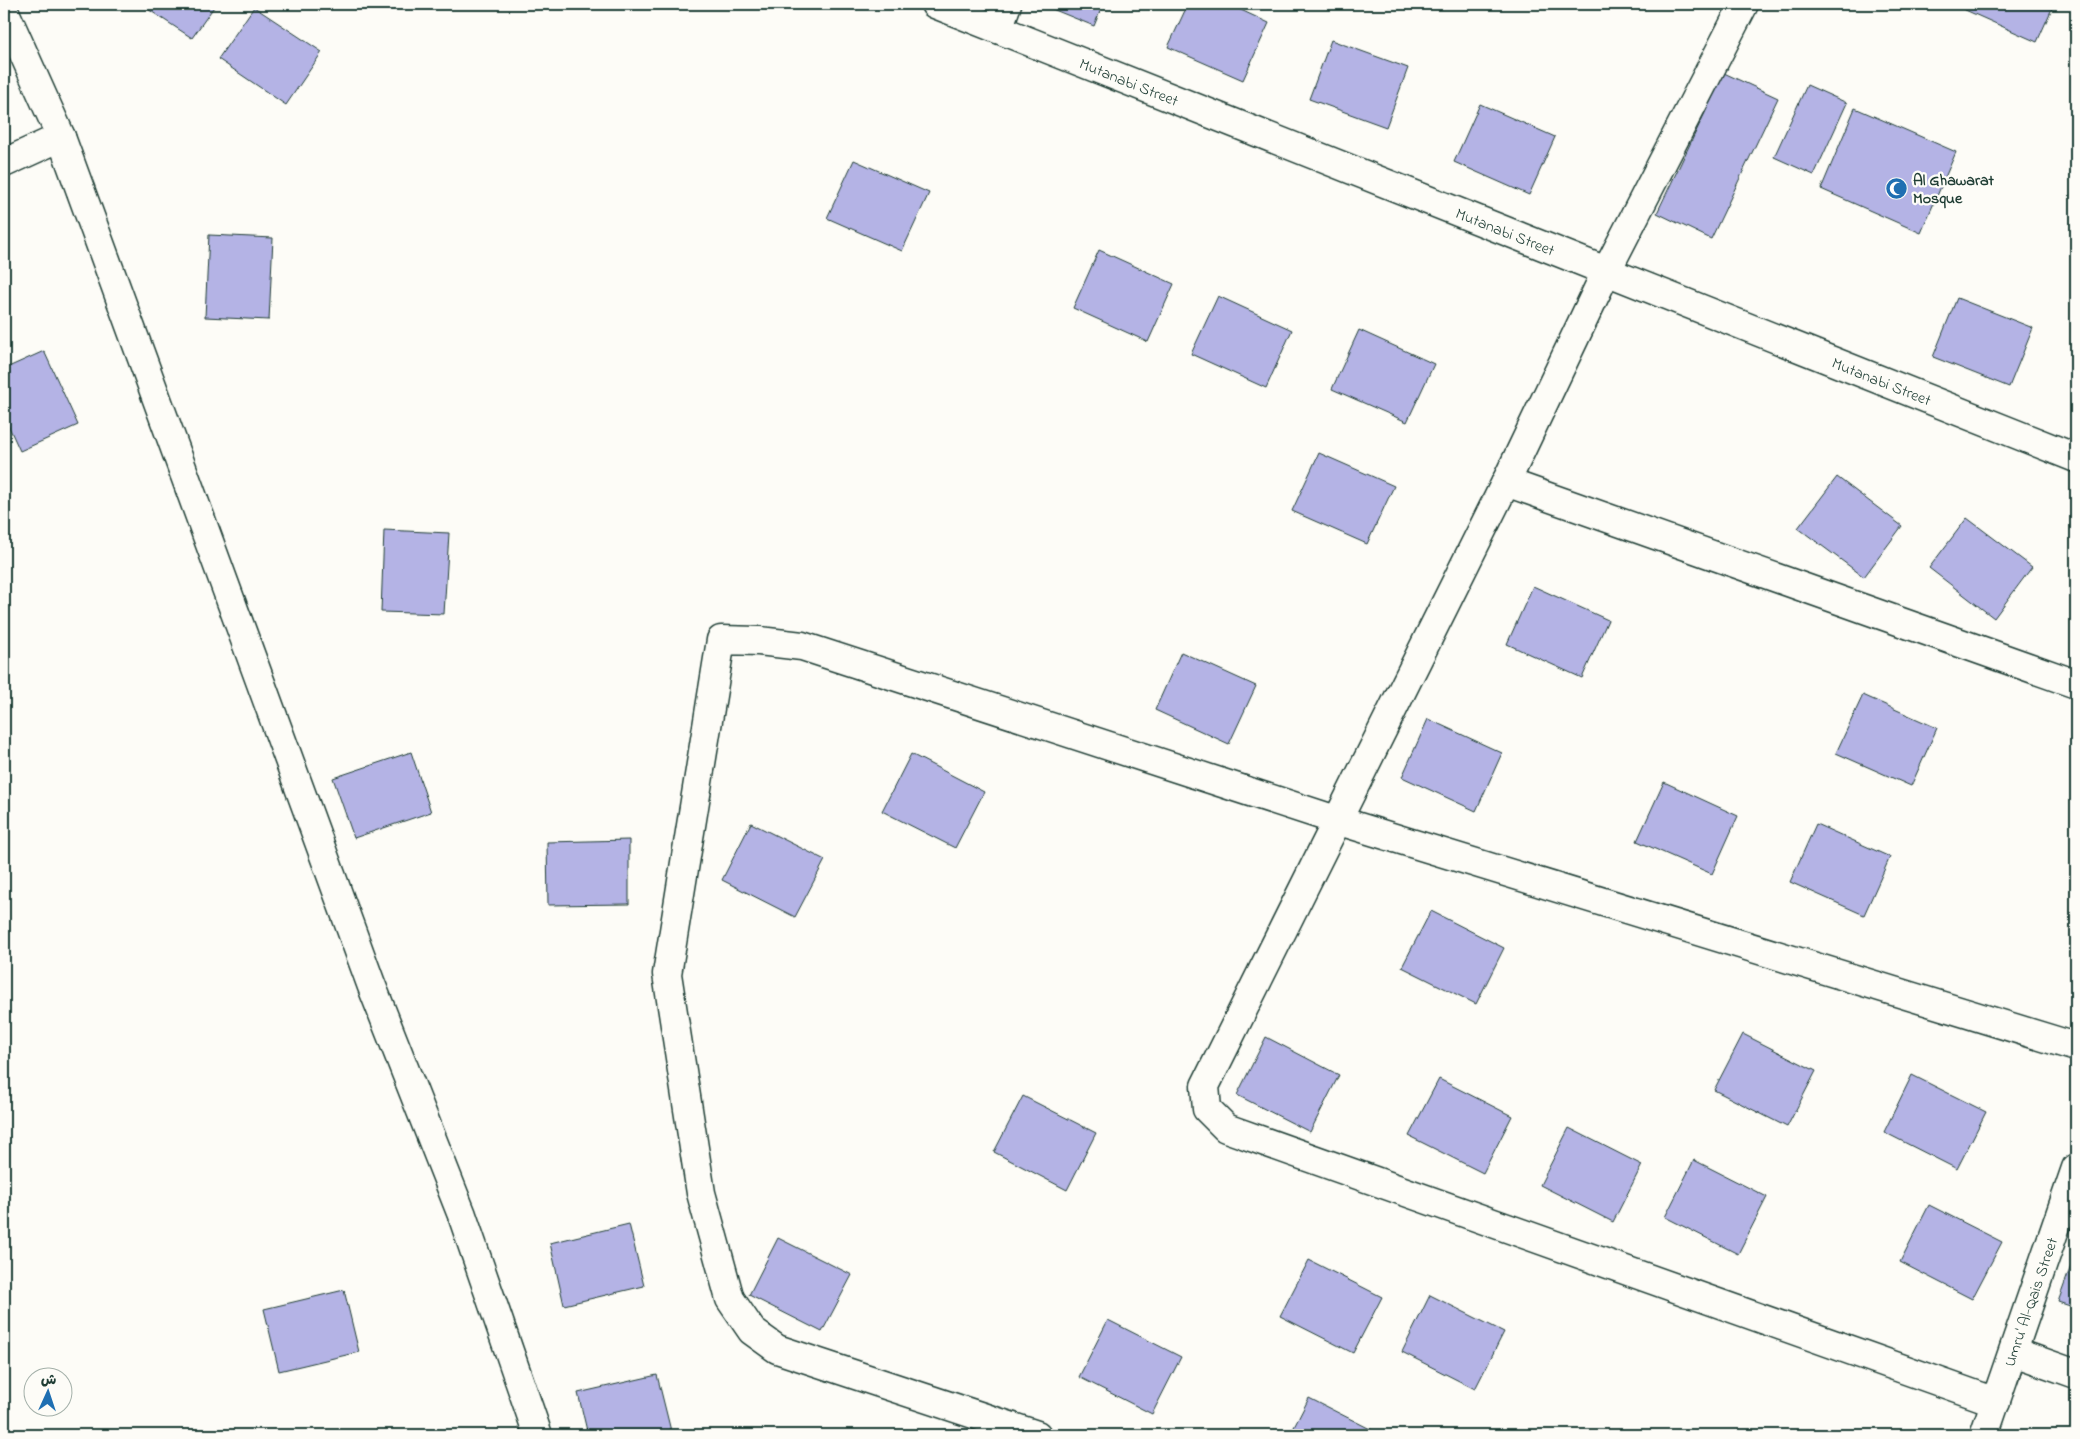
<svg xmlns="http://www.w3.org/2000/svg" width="2080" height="1439" font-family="'Indie Flower','Playpen Sans Arabic',sans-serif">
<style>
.building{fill:#b4b3e5;stroke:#1f3d34}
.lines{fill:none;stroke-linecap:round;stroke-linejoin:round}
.street-casing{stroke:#1f3d34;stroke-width:31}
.secondary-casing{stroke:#1f3d34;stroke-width:31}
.street{stroke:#fdfcf7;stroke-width:28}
.secondary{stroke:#fdfcf7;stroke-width:28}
.labels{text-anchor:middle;stroke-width:4.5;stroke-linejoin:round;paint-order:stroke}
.street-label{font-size:16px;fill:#1f3d34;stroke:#fdfcf7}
.poi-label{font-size:16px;font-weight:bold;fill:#1f3d34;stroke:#fdfcf7;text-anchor:start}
</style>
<rect width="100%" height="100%" fill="#fdfcf7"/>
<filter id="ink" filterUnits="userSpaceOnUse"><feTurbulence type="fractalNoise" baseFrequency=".02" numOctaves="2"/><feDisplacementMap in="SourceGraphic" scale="10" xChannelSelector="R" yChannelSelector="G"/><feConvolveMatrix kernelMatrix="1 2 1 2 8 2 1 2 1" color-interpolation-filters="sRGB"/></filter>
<g filter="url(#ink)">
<!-- building -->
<g class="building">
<polygon points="140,4 216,4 192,38"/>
<polygon points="1040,4 1103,4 1094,26"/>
<polygon points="1188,4 1228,4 1269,23 1243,80 1168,47"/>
<polygon points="1965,4 2054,4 2037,42 1963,9"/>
<polygon points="254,7 322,52 286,105 218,59"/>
<polygon points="1331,40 1408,68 1386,127 1309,99"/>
<polygon points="1724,73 1778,98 1711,239 1657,213"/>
<polygon points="1807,85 1847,103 1814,175 1774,157"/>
<polygon points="1480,104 1555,137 1529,195 1454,162"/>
<polygon points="1855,108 1956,152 1921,233 1821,189"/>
<polygon points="854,160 929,193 902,251 827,218"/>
<polygon points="209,235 273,238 269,320 205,317"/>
<polygon points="1099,250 1174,284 1148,342 1073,308"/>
<polygon points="1218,296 1292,330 1266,388 1191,354"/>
<polygon points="1957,298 2033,328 2009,387 1933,357"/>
<polygon points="1359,330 1434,364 1407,422 1332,389"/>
<polygon points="44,351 78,425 20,451 4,416 4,369"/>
<polygon points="1319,453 1394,486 1367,544 1292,511"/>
<polygon points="1837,477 1902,526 1864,577 1798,528"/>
<polygon points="1967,518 2032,567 1994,618 1929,568"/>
<polygon points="384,530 449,533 444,614 381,612"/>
<polygon points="1533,586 1608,620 1582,678 1507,644"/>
<polygon points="1181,652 1256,686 1229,744 1155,710"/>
<polygon points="1863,695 1937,728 1911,786 1836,753"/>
<polygon points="1428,719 1502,753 1476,811 1402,777"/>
<polygon points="411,752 431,812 354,838 333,778"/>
<polygon points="911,754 984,792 955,848 882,811"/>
<polygon points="1664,782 1738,816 1712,874 1637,841"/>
<polygon points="751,823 825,860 795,917 722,880"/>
<polygon points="1816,824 1890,857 1864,915 1790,882"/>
<polygon points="629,840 629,904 548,905 547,842"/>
<polygon points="1431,911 1504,948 1476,1004 1402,967"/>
<polygon points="1743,1034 1816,1071 1787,1127 1714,1090"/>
<polygon points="1266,1037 1339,1075 1310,1132 1237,1095"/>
<polygon points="1912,1075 1986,1112 1957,1169 1884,1132"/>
<polygon points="1439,1079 1512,1116 1483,1173 1409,1136"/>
<polygon points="1023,1096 1096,1133 1067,1190 994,1152"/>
<polygon points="1569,1128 1642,1165 1613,1222 1540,1185"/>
<polygon points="1694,1160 1767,1197 1738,1254 1665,1217"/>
<polygon points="1929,1205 2002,1242 1972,1299 1900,1262"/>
<polygon points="629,1224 644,1286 564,1305 550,1243"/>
<polygon points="778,1238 852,1275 822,1332 749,1295"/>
<polygon points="2076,1252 2076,1308 2058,1302"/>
<polygon points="1309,1260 1382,1297 1353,1353 1280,1316"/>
<polygon points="344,1290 359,1352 279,1371 264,1309"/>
<polygon points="1430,1295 1504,1332 1475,1389 1402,1352"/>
<polygon points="1108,1320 1181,1357 1152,1414 1079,1377"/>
<polygon points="657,1375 672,1435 588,1435 578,1393"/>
<polygon points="1309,1398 1382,1435 1290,1435"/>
</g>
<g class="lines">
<defs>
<g id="street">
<polyline points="1744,4 1607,270 1506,482 1205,1086 1207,1109 1226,1128 1996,1402"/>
<polyline points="4,10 61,137 371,984 462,1215 538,1435"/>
<polyline points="998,29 1007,4"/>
<polyline points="4,163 61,137"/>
<polyline points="1506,482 2076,684"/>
<polyline points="2014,1352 2076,1374"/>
<polyline points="1037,1435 777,1349 752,1331 730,1299 701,1193 667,974 721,640 759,641 802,646 1336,820 2076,1047"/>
</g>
<g id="secondary">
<path id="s1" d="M935,4L2076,458"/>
<path id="s2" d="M1984,1435L2076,1168"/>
</g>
</defs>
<!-- street casing -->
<use href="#street" class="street-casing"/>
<!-- secondary casing -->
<use href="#secondary" class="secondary-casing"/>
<!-- street -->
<use href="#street" class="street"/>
<!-- secondary -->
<use href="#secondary" class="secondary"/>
</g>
</g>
<!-- icons -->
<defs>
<symbol id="mosque-disc" viewBox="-11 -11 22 22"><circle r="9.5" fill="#1f6fb2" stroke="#fdfcf7"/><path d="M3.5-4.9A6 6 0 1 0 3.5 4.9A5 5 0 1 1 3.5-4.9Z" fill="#fff"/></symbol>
</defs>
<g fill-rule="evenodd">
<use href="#mosque-disc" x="1884" y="176" width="25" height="25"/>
</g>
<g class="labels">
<!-- street labels -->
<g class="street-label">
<text dy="6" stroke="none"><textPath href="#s1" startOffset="209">Mutanabi Street</textPath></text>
<text dy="6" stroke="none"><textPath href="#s1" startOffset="614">Mutanabi Street</textPath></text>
<text dy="6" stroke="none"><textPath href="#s1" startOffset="1019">Mutanabi Street</textPath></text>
<text dy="6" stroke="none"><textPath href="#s2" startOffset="141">Umru' Al-Qais Street</textPath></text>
</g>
<!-- poi labels -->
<g class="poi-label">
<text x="1913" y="185">Al Ghawarat<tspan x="1913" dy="18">Mosque</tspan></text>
</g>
</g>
<!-- margin -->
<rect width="2080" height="1439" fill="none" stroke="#fdfcf7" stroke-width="20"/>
<rect x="10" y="10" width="2060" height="1419" fill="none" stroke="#1f3d34" stroke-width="2" filter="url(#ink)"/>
<!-- north arrow -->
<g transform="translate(48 1392) rotate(3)"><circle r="24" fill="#fdfcf7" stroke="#a4b0a9"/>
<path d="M0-4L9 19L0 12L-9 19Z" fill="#1f6fb2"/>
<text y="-8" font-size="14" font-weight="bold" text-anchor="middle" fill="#1f3d34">ش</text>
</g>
</svg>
